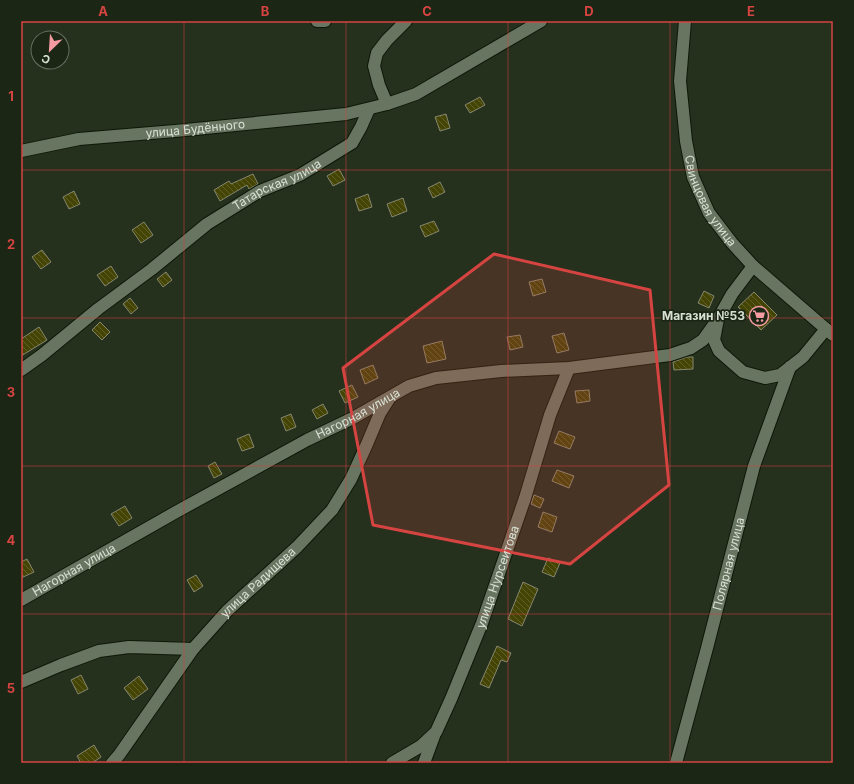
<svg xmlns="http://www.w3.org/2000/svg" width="854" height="784" font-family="Inter,sans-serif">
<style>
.building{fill:url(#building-back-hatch);stroke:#86876e}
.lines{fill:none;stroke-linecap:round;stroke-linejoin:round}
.minor-casing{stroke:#0e1807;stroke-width:14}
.minor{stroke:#687560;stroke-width:12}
.marked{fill:#d64442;fill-opacity:0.2;stroke:#d64442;stroke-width:3;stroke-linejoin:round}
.grid{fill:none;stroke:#d64442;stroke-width:1;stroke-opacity:0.55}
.labels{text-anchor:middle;stroke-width:3.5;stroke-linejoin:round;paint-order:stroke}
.street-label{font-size:12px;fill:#d8e0d4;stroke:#1b2614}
.poi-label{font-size:12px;font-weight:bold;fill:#d8e0d4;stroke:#1b2614;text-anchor:end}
.neatline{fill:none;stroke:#d64442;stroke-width:1.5}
.grid-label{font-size:13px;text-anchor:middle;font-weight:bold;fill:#d64442}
</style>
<defs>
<pattern id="building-back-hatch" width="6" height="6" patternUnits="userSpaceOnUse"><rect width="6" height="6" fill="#444405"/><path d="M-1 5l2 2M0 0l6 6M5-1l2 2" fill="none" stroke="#5e5f29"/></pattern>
</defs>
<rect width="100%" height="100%" fill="#25301d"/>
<!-- building -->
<g class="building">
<polygon points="480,97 485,105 470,113 465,105"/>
<polygon points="446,114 450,128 440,131 435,117"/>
<polygon points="339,169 345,180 333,186 327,176"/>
<polygon points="253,174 258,184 249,189 247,185 220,201 214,190 229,181 231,184"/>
<polygon points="440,182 445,192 433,198 428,188"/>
<polygon points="74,191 80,204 69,209 63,197"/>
<polygon points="368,194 372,207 359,211 355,199"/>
<polygon points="403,198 407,211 392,217 387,204"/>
<polygon points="434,221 439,231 425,237 420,226"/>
<polygon points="144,222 153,235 141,243 132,230"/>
<polygon points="42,250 51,262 41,269 32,257"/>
<polygon points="111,266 118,277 105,286 97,275"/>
<polygon points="166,272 172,280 163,287 157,279"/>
<polygon points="542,279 546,292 533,296 529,282"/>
<polygon points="704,291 714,296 709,308 698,303"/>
<polygon points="754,292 777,315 761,330 738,307"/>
<polygon points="130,298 138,308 131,314 123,304"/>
<polygon points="100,322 110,332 102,340 92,330"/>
<polygon points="39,327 47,340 21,356 21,339"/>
<polygon points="564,333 569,350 557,353 552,336"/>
<polygon points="520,335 523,347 510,350 507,337"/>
<polygon points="442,341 446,359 427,363 423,346"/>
<polygon points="687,357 693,357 693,369 674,370 673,362"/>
<polygon points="373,365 378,378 365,384 360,370"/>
<polygon points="352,385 358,397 345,403 339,391"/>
<polygon points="589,390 590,401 577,403 575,391"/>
<polygon points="323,404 328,413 317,419 312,410"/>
<polygon points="291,414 296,427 286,431 281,418"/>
<polygon points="559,431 575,437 570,449 554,443"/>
<polygon points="249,434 254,447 242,451 237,439"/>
<polygon points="215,462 222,474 214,478 208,466"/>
<polygon points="557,470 574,476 569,488 552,481"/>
<polygon points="534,495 544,499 540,508 531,504"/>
<polygon points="125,506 132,518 119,526 111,514"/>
<polygon points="543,512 557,517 552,532 538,527"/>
<polygon points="548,558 560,563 554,577 542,572"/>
<polygon points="27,559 34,572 21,578 21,562"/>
<polygon points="196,575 203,586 194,592 187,580"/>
<polygon points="523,582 538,589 522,626 508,619"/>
<polygon points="497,646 511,653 507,662 501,660 489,688 480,684"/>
<polygon points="81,675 88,689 78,694 71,680"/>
<polygon points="139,676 148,689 133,700 124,688"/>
<polygon points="94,745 101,757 92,763 81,763 77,756"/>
</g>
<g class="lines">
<defs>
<g id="minor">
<polyline points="317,21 325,21"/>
<path id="s1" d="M685,21L680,81L686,141L693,177L709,213L732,243L753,266L833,335"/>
<polyline points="387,104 379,85 374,66 377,53 387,40 406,21"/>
<path id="s2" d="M21,151L79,139L175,131L346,114L387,104L416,94L541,21"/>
<polyline points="753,266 732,294 718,319 714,340 719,351 743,372 765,378 780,375 803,357 826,329"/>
<path id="s3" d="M21,370L42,355L98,309L152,269L207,224L260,191L300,175L352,143L361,127L369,109"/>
<path id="s4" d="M21,600L176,512L307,440L353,418L409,386L436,378L501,371L569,368L670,355L691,348L703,340L718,319"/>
<polyline points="21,682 61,665 99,651 129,647 193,649"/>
<path id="s5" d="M112,763L119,755L193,649L227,611L297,547L332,510L351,479L367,444L380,413L389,399"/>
<path id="s6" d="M392,763L421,746L436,732L451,699L482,623L525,498L550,415L569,368"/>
<polyline points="424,763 434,736"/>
<path id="s7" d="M676,763L707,648L754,466L790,367"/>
</g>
</defs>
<!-- minor casing -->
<use href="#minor" class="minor-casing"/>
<!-- minor -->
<use href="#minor" class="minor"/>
</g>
<!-- marked area -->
<path class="marked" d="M494,254L650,290L669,485L570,564L373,525L343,368Z"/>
<!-- grid -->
<path class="grid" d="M184,21V763M346,21V763M508,21V763M670,21V763M21,170H833M21,318H833M21,466H833M21,614H833"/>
<!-- icons -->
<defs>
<symbol id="supermarket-ring" viewBox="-11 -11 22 22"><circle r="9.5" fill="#1b2614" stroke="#f49aa1" stroke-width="1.5"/><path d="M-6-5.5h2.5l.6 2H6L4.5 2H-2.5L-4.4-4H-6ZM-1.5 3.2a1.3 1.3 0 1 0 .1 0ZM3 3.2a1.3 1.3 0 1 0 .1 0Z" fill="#f49aa1"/></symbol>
</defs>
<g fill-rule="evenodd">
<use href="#supermarket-ring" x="748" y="305" width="22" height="22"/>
</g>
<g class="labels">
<!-- street labels -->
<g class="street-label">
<text dy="4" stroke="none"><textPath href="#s2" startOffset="176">улица Будённого</textPath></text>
<text dy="4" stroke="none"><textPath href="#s3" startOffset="317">Татарская улица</textPath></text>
<text dy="4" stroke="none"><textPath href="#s1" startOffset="186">Свинцовая улица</textPath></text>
<text dy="4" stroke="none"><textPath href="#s4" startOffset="385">Нагорная улица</textPath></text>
<text dy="4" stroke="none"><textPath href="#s7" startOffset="206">Полярная улица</textPath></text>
<text dy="4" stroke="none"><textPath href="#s4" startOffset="61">Нагорная улица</textPath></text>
<text dy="4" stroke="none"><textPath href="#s6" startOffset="221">улица Нурсеитова</textPath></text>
<text dy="4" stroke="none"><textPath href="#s5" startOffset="233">улица Радищева</textPath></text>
</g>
<!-- poi labels -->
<g class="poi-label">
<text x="745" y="320">Магазин №53</text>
</g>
</g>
<!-- border -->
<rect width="854" height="784" fill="none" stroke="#1b2614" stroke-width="44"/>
<!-- north arrow -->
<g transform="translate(50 50) rotate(205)"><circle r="19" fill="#1b2614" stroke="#677061"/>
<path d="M0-3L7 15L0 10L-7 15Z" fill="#f49aa1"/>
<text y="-6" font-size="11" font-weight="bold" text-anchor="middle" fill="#d8e0d4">С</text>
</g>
<rect x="22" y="22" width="810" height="740" class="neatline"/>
<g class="grid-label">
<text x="103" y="16">A</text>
<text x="265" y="16">B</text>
<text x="427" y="16">C</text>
<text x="589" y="16">D</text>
<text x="751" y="16">E</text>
<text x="11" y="101">1</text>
<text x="11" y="249">2</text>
<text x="11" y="397">3</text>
<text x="11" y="545">4</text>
<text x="11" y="693">5</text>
</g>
</svg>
